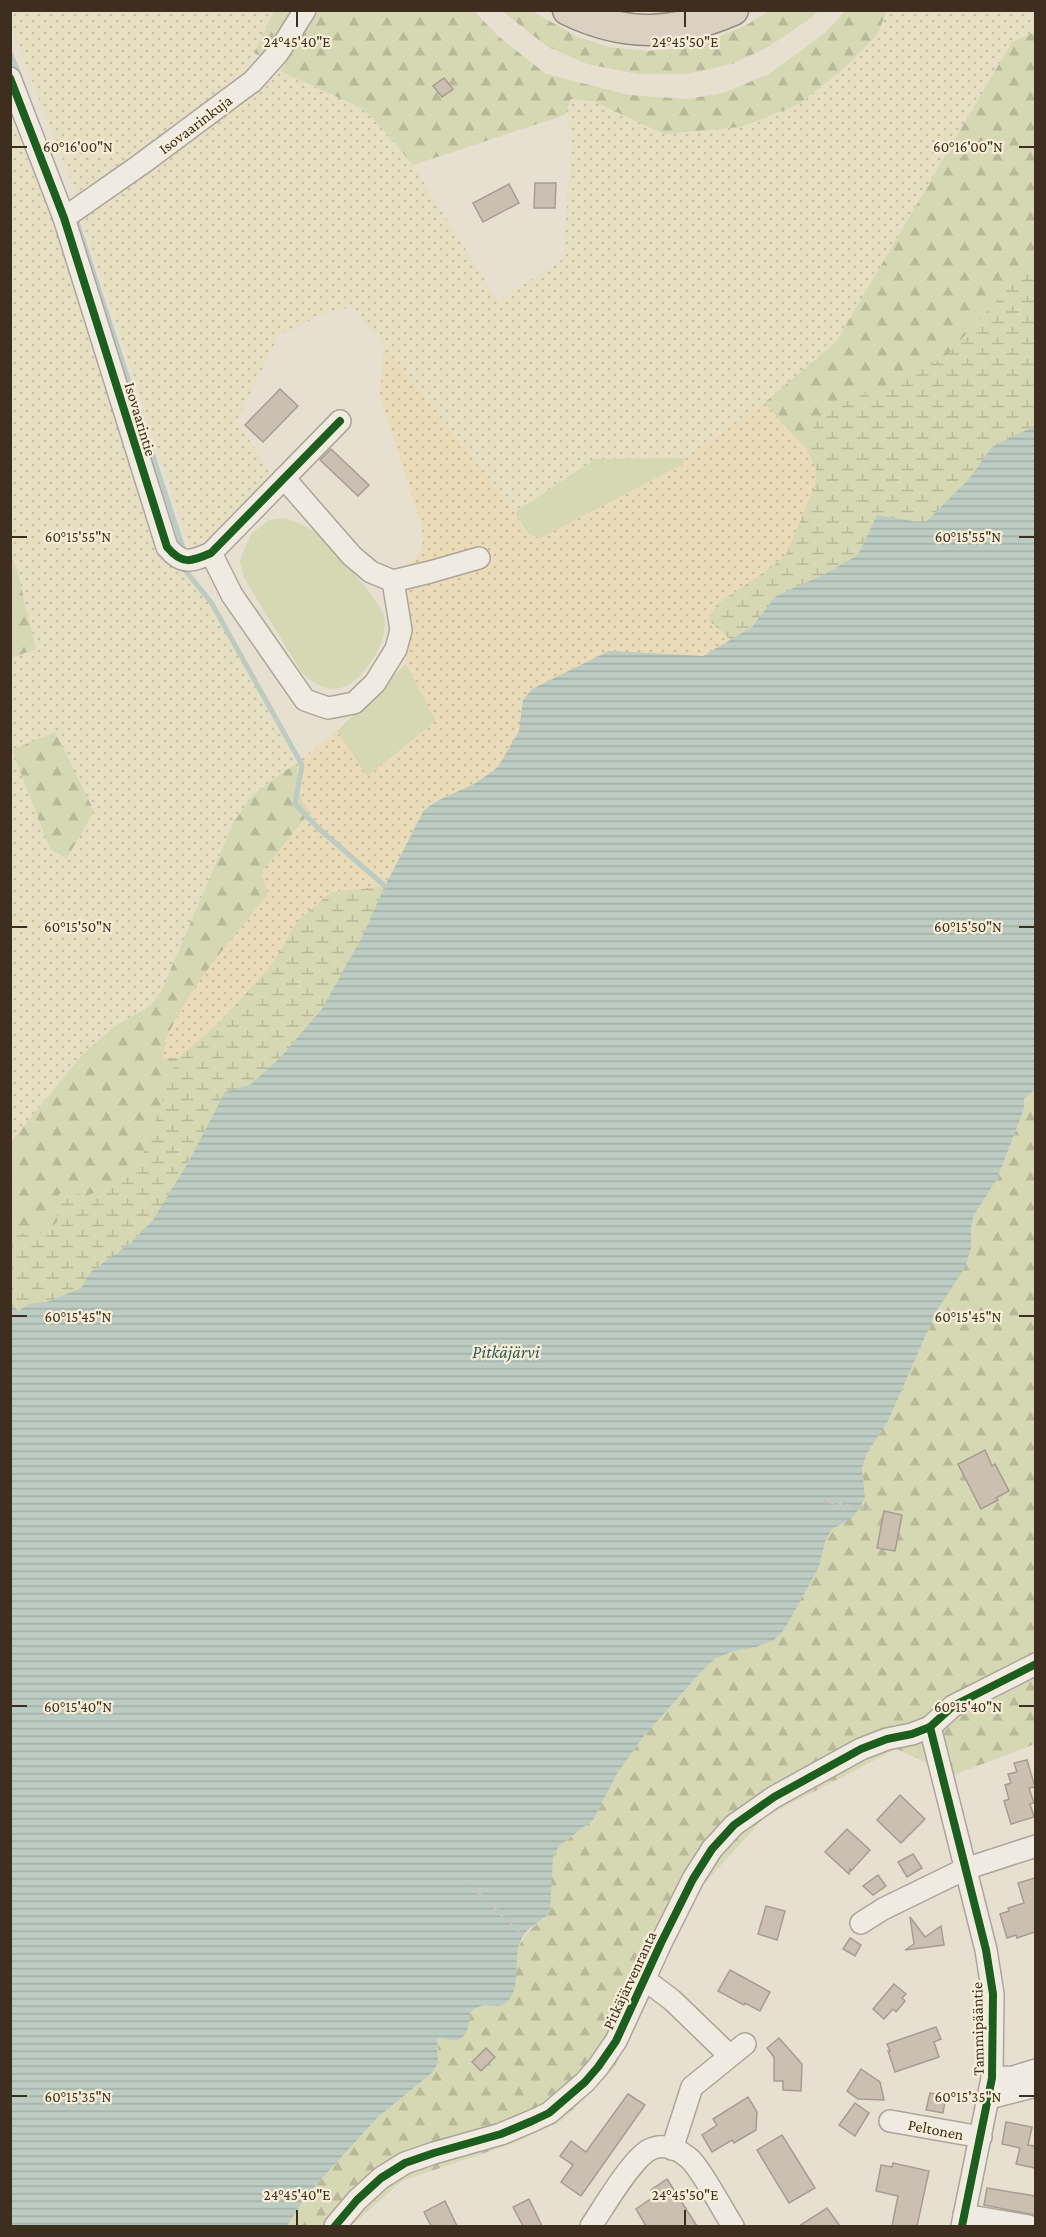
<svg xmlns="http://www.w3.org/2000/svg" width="1046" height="2237" font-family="'Crimson Pro',serif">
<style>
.farmland{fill:url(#farmland-dots)}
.grass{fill:#d6d7b3}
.forest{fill:url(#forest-firs)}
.wetland{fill:url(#wetland-marsh)}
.sand{fill:url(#sand-dots)}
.water{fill:url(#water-rules)}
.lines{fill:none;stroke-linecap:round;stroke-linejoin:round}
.stream{stroke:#bcccc2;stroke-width:5}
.building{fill:#cbbfb2;stroke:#a89c90;stroke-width:1.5}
.minor-casing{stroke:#ada599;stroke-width:24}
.highway-casing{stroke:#928b80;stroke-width:33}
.path{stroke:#c8c2b9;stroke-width:3;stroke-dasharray:4.5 3;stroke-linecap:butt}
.minor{stroke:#efebe3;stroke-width:21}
.highway{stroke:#dad1c2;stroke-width:30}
.cycleway-casing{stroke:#f7eed8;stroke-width:11}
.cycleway{stroke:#1b5e20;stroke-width:8}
.ticks{fill:none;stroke:#3d2e20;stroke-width:2}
.labels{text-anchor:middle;stroke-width:4.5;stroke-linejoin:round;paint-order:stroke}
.street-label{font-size:16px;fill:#3d2e20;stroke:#f7eed8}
.water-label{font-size:18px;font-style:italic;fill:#2f5d5a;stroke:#f7eed8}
.ticks-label{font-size:15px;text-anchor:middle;fill:#3d2e20;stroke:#f7eed8;stroke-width:4.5;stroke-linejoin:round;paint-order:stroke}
</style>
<defs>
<pattern id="farmland-dots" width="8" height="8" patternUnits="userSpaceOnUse" patternTransform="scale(1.5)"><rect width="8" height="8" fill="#e6dfc2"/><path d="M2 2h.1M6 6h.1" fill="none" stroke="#c6c0a6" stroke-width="1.8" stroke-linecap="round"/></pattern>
<pattern id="forest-firs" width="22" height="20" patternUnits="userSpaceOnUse" patternTransform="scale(1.5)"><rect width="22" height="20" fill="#d6d7b3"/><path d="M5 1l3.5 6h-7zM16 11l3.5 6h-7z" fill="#b9b99a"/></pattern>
<pattern id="wetland-marsh" width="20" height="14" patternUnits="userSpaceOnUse" patternTransform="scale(1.5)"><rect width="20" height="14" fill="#d6d7b3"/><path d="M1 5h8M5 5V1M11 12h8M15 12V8" fill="none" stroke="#b9b99a"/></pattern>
<pattern id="sand-dots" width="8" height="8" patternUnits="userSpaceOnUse" patternTransform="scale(1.5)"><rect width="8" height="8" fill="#eadcb9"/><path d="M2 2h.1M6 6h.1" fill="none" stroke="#cabd9f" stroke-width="1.8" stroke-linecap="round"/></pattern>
<pattern id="water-rules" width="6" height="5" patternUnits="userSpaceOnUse" patternTransform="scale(1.5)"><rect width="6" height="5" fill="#bcccc2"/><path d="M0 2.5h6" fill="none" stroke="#a2b0a6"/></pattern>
</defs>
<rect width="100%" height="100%" fill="#e7e0d1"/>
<!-- farmland -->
<g class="farmland">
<polygon points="11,11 274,11 244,75 78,199 11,27"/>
<polygon points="887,11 1035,11 1035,32 1012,42 836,342 764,403 686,458 595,459 515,512 384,346 352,307 324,314 279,335 237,422 266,464 270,476 207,547 190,550 81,217 268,85 280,71 357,106 371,116 413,165 498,301 563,259 572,135 565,115 571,99 593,101 664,134 741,127 799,104 842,70 877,35"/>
<polygon points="10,117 54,222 164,556 185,570 211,602 296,763 253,795 233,823 162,990 150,1006 115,1026 82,1055 11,1142 11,658 36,649 16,566 10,555"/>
</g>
<!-- grass -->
<g class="grass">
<polygon points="686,458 682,465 541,538 529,535 515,512 595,459"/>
<path d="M285,518C297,522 308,526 318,535C331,546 381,601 384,616C387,632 381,647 372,660C353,690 331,700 302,673L244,578L240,562L244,549L252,533L269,520Z"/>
<polygon points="406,664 436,721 367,777 337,731"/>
</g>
<!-- forest -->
<g class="forest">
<polygon points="274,11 296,11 264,58 254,53"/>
<polygon points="316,11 474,11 498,36 546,74 629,95 688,99 723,93 769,74 825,33 845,11 887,11 877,35 842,70 799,104 741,127 664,134 593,101 571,99 565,115 413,165 371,116 357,106 280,71 299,43"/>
<polygon points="502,11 532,11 576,36 609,47 647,51 674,49 710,40 745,26 769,11 819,11 811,18 768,47 732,64 686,74 637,74 587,64 548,47"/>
<polygon points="1035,32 1035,426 806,449 764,403 836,342 1012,42"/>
<polygon points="10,556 16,566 36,649 11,658"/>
<polygon points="55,732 94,811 67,858 50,849 12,750"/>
<path d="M296,763L302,801L310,812L261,873L268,894C231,942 190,987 164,1043L362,937L11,1302V1142L82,1055L115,1026L150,1006L162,990L233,823L253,795Z"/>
<path d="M1035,1089V1744L954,1775L896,1749L765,1817L699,1889L614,2068L563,2120L514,2143L402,2181L351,2226H287L306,2196L378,2117L433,2072L438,2050L437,2039L446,2038L454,2041C465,2021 470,2000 496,2007L516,1982C513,1950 519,1936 545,1918L553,1857L559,1846L593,1820L618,1772L644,1736L702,1671L716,1658L734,1651L756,1647L806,1589L819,1567L825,1542L832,1528L865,1496L862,1468L867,1453L888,1421L936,1312L965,1266L971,1249V1226L974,1215L997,1179L1024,1109V1099Z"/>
</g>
<!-- wetland -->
<path class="wetland" d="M1035,259V683L11,1467V1231C33,1234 39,1239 57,1222L59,1194L65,1191L86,1196L115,1185L138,1165L149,1142L164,1094L178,1058L221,1021L273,963L297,921L331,892L385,886L424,810L439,800L476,783L532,689L609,651L730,640L708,620L717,604L773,566L816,469L806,449L808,439L818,420L843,403L900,379L945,357Z"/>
<!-- sand -->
<path class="sand" d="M384,346L515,512L528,535L541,538L682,465L686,458L764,403L806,449L816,469L815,485L787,553L773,566L717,604L708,620L731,640L703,656L609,651L532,689L523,700L519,731L498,767L476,783L439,800L424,810L385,886L330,892L297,921L273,963L221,1021L178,1058L163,1059C166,1010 237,934 268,894L261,873L310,812L302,801L296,763L337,731L367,777L436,721L406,664L409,623L403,591L404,568C422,553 425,548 421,524L380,396Z"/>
<!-- water -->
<path class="water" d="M1035,426V1089L1024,1099V1109L997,1179L974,1215L971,1226V1249L965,1267L936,1312L888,1421L867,1453L862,1468L865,1496L860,1508L851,1519L832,1529L825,1542L819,1567L784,1630L774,1640L756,1647L734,1651L716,1658L702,1671L644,1736L618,1772L593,1820L559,1846L553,1857L550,1912C542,1922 528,1926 522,1938C511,1958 523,1984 508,2001C497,2013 486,1997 470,2013C470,2024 467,2042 452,2040C446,2039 443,2038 437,2039L438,2062L433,2072L378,2117L306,2196L287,2226H11V1302L18,1311L29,1304L47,1302L81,1288L92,1271L132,1242L153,1220L189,1161L225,1092L250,1085L280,1058L322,1009L362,937L385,886L424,810L439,800L476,783L498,767L519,731L523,700L532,689L609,651L703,656L752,627L776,596L825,574L858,555L877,515L925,523L969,479L992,447Z"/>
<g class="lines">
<!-- stream -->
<g class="stream">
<polyline points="10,53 20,77"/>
<polyline points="77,222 183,548"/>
<polyline points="185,570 211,602 302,765 295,804 318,828 385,886"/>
</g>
</g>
<!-- building -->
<g class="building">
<polygon points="444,78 453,89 442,97 433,86"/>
<polygon points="535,183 556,183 555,208 534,208"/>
<polygon points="509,184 519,203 483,222 473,203"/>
<polygon points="280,389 298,406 263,442 245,425"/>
<polygon points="331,449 369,485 358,496 320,460"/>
<polygon points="985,1450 992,1466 995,1464 1009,1491 996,1498 998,1500 981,1509 958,1464"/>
<polygon points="884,1511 902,1515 895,1551 877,1548"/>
<polygon points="1027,1760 1035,1787 1029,1788 1034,1803 1030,1804 1034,1817 1011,1824 1004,1801 1009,1799 1005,1785 1011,1783 1008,1774 1017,1772 1014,1763"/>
<polygon points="900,1795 925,1819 901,1843 877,1820"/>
<polygon points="847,1829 870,1850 851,1871 850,1869 849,1874 825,1852"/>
<polygon points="913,1854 922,1868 907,1877 898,1862"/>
<polygon points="878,1875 886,1886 873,1895 863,1886"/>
<polygon points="1035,1878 1035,1932 1017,1938 1016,1935 1007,1938 1000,1914 1009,1911 1008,1908 1024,1903 1018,1883"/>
<polygon points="766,1906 785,1911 777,1940 758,1934"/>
<polygon points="910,1917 925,1937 941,1926 944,1945 905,1950 914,1944"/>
<polygon points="850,1938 861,1945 855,1956 843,1949"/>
<polygon points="730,1970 770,1992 760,2011 745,2003 744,2005 718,1991"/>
<polygon points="894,1984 906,1994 902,1998 905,2001 896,2012 893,2009 884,2019 873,2009"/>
<polygon points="936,2027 941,2039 934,2042 939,2057 895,2072 888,2051 890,2051 887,2044"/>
<polygon points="779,2038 802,2064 801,2091 783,2090 783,2081 774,2081 774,2057 767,2048"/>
<polygon points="486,2048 495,2057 481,2071 472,2062"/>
<polygon points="861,2069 880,2082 884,2100 858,2099 847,2091"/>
<polygon points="930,2093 946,2096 943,2113 926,2110"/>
<polygon points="628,2094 645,2105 581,2196 561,2182 573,2165 560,2156 571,2141 586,2152"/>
<polygon points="748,2097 757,2112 756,2130 734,2143 732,2140 712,2152 702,2135 717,2125 713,2119"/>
<polygon points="855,2103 869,2113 855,2136 839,2125"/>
<polygon points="1006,2122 1032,2127 1028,2145 1035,2146 1035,2168 1016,2164 1020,2148 1002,2144"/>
<polygon points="782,2135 815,2188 789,2203 757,2150"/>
<polygon points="893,2163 929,2171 917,2226 892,2226 898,2196 876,2191 881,2165 892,2167"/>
<polygon points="667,2179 697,2226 646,2226 636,2209 655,2196 651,2190"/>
<polygon points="987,2188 1035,2196 1035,2215 984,2205"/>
<polygon points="529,2199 542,2226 523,2226 513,2207"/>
<polygon points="445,2201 457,2226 431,2226 424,2212"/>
<polygon points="827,2208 840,2226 799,2226"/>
</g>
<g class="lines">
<defs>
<g id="minor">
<path d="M10,78L64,218L167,547C182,565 191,562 211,553L340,421"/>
<polyline points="64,218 140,165 253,81 278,53 305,10"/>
<polyline points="284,478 352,556 371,572 393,581 430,572 479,558"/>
<polyline points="211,553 232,595 305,700 328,708 354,703 375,683 396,649 401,630 393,581"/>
<polyline points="930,1727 986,1950 993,1994 992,2078 962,2226"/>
<polyline points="861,1923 883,1909 965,1869 1036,1846"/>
<polyline points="644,1979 672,2000 730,2056"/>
<polyline points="992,2078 1013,2077 1036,2070"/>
<polyline points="989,2098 1036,2086"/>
<polyline points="890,2121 981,2137"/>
<polyline points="672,2149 692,2087 745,2044"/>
<polyline points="964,2215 1029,2226"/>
<polyline points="335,2226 357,2200 381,2178 405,2163 434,2153 501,2134 532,2121 549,2113 585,2082 598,2067 616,2041 661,1943 693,1879 712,1849 734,1825 774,1797 861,1749 887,1739 912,1734 930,1727 953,1706 1036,1664"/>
<path d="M591,2226C604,2207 631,2160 649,2150C664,2142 680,2150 691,2160C704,2174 722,2209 733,2226"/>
</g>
<path id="highway" d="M568,10C626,38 675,35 733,10"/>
</defs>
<!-- minor casing -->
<use href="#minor" class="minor-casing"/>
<!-- highway casing -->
<use href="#highway" class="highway-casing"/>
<!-- path -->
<g class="path">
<polyline points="823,1501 874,1510"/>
<polyline points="467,1882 523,1936"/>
</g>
<!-- minor -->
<use href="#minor" class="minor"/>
<!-- highway -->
<use href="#highway" class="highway"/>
<defs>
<g id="cycleway">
<path d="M10,78L64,218L167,547C182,565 191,562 211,553L340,421"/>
<polyline points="930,1727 986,1950 993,1994 992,2078 962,2226"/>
<polyline points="335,2226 357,2200 381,2178 405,2163 434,2153 501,2134 532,2121 549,2113 585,2082 598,2067 616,2041 661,1943 693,1879 712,1849 734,1825 774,1797 861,1749 887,1739 912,1734 930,1727 953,1706 1036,1664"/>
</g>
</defs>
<!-- cycleway casing -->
<use href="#cycleway" class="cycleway-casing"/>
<!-- cycleway -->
<use href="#cycleway" class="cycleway"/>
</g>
<!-- ticks -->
<path class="ticks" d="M297,12V27M685,12V27M12,147H27M1019,147H1034M12,537H27M1019,537H1034M12,927H27M1019,927H1034M12,1316H27M1019,1316H1034M12,1706H27M1019,1706H1034M12,2096H27M1019,2096H1034M297,2210V2225M685,2210V2225"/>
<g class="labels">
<!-- street labels -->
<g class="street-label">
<text transform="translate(195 124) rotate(-37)" y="6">Isovaarinkuja</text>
<text transform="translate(141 419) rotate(73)" y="6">Isovaarintie</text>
<text transform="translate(629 1980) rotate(-65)" y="6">Pitkäjärvenranta</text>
<text transform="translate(977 2029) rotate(-91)" y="6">Tammipääntie</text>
<text transform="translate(936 2129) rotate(11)" y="6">Peltonen</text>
</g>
<!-- water labels -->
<g class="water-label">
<text x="506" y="1358">Pitkäjärvi</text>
</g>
</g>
<g class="ticks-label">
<text x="297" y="47">24°45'40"E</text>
<text x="685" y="47">24°45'50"E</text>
<text x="78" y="152">60°16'00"N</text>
<text x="968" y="152">60°16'00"N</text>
<text x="78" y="542">60°15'55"N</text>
<text x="968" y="542">60°15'55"N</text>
<text x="78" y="932">60°15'50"N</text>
<text x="968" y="932">60°15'50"N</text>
<text x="78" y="1322">60°15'45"N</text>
<text x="968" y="1322">60°15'45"N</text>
<text x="78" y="1712">60°15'40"N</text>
<text x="968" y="1712">60°15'40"N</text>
<text x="78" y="2102">60°15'35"N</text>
<text x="968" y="2102">60°15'35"N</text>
<text x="297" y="2200">24°45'40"E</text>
<text x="685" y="2200">24°45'50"E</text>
</g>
<!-- border -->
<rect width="1046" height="2237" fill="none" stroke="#3d2e20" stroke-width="24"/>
</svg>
